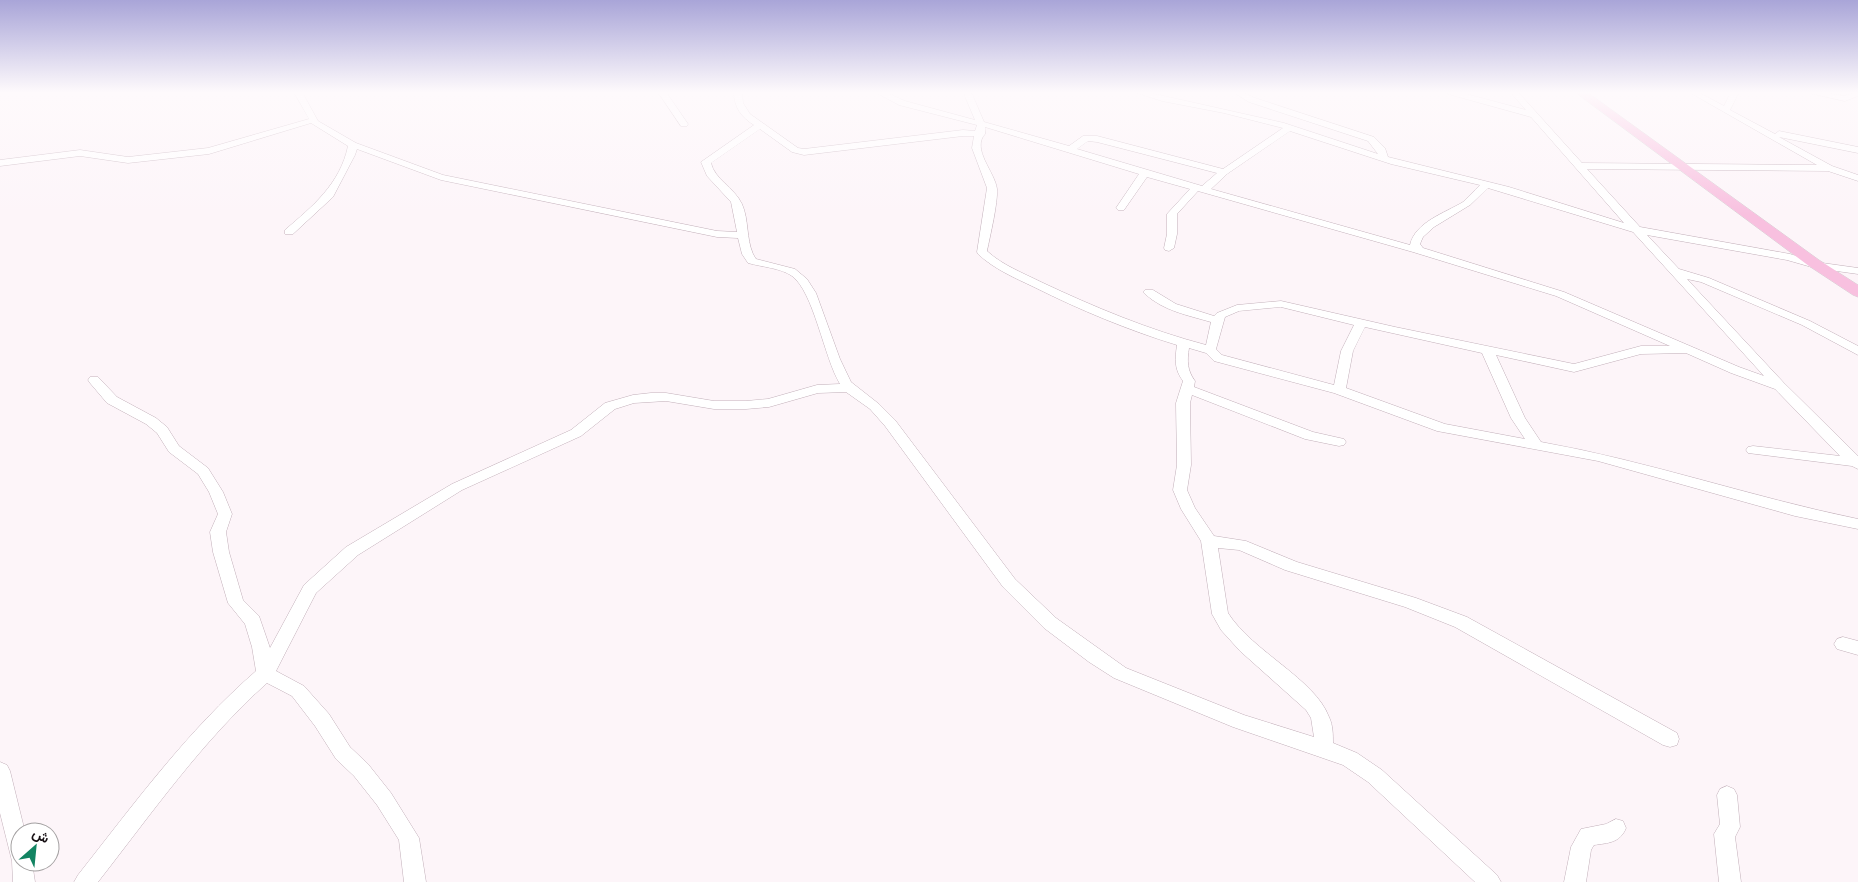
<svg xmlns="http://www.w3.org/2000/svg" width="1858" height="882" font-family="Literata,Vazirmatn,serif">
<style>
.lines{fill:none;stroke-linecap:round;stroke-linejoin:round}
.minor-casing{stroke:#c2afb9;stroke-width:1}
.major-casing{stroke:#d5d4d5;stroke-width:1}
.minor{fill:#fff;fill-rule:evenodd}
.major{fill:#f8c0df;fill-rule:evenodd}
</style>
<rect width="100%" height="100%" fill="#fdf5f9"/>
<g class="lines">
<defs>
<g id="minor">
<path d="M294,92H302L318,121L356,143L443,175L717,231L737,232L731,202L707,176L701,162L754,125C741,117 734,107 734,92H742L743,103L750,114L798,148L804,149L963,130L975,131L977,125L899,105L875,92H885L905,101L975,120L964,94L968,92L972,94L984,122L1069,146L1083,136H1097L1223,169L1283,128L1224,113L1162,101L1134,92H1146L1284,123L1378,154L1368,141L1249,102L1233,92H1242L1255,98L1374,137L1385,148L1388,157L1509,187L1624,223L1531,117L1448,94L1447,92H1459L1526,110L1510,92H1518L1582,163L1817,165L1689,92H1698L1724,106L1731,92H1739L1730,110L1775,134L1779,131L1858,147V153L1779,137L1832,166L1858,175V181L1828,171L1587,169L1640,227L1790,254L1815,262L1858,268V274L1815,268L1787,260L1647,235L1679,269L1709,278L1810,321L1858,346V355L1802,325L1701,282L1687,279L1784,383L1858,456V469L1852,466L1748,453L1746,450L1748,447L1753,446L1840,456L1775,389L1731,373L1686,353L1641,354L1574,372L1496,355L1525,418L1541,442C1648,461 1751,497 1858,519V529L1795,516L1598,461L1437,431L1334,393L1214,361L1206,353L1189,348C1187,361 1187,370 1195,381L1194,387L1313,432L1344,439L1346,442L1344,445L1339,446L1305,439L1192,395L1190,403L1191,465L1187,490L1195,508L1214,536L1246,541L1297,562L1416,598L1467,617L1677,733L1679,739L1677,745L1670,747L1663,745L1455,627L1405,607L1285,570L1239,550L1218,548L1228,613C1253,652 1315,679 1329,717C1333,725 1333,735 1333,743L1357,753L1382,770L1497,875L1501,882H1475L1368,782L1343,765L1233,727L1114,678L1089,662L1044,628L1003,587L885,426L870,409L846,392L818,393L769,407L746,409H714L666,401L634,403L615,409L581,436L462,490L358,555L316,593L276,671L304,686L329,714L350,747L368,764L391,793L419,838L426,882H404L399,840L377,805L354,776L336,759L315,726L292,696L267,683C202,741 152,813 98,882H74L78,875C134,804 187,731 256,671L252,647L245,624L228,603L213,552L210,532L218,514L209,492L198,474L169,452L157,433L146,424L107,403L90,383L88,380L90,377H98L117,397L156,418L167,427L179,446L208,468L223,492L232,514L226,532L229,552L243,600L259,616L270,648L304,585L346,547L452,484L571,430L605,403L633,395L651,393H666L714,401H746L768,399L817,385L840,384C824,358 814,292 792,276C781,268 762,267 748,263L742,254L738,238L717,237L441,180L357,149L355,155L333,197L293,234H285V230C313,206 340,184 348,146L311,123L209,154L128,163L80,156L0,166V160L80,150L128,157L208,148L309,119ZM985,127L1139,174L1116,208L1118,210H1124L1147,177L1190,189L1167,214V234L1164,248L1165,250L1169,251L1174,248L1177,234V214L1198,191L1413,252L1556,296L1670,346H1641L1574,364L1395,327L1281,301L1237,305L1217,313L1214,316L1176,304L1153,290H1145L1143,292L1145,294C1164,311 1187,315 1211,322L1206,345C1149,330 1094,307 1041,282C1023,273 1002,265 987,251C990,236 998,203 997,189C995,172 971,149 985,134ZM760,129L792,152L804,155L963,136H974L972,148L987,188L977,252L978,254C994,269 1015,278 1034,287C1080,310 1128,330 1177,345C1175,359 1174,369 1183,381L1176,403L1177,465L1173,490L1181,509L1201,541L1212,614L1221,630L1240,651L1306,710L1311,718L1314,737L1244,715L1126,668L1056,618L1015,579L895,420L879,404L851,382L840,359L816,293L807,279L795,269L756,259L753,254C746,238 749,220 742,204C734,187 715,180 711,163ZM1290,131L1391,164L1480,185C1474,191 1469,197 1463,202C1445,213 1415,222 1410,245L1211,189L1227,174ZM1088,141L1097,142L1217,173L1202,186L1077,149ZM1488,188L1633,232L1764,376L1739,367L1564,292L1423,248L1420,244L1423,237L1434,227L1470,205ZM1281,307L1354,325L1341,351L1334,385L1222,355L1216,349L1225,317L1239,311ZM1365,327L1482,353L1511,418L1525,439L1445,424L1346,388L1353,351Z"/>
<polygon points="658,92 666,92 688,124 687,126 681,126"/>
<polygon points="1805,92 1820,92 1844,96 1858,92 1858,96 1845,101"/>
<polygon points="1843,637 1858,641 1858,655 1837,649 1834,644 1837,639"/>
<polygon points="0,762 7,765 10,771 25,832 20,832 20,862 32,862 35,882 13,882 12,861 0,813"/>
<polygon points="1727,786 1734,789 1737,795 1740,827 1735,837 1741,882 1719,882 1714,834 1720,824 1717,795 1720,789"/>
<path d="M1616,819L1623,821L1626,828C1620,843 1608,843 1594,845L1591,850L1586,882H1564L1571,847L1581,829L1606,824Z"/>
</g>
<polygon id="major" points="1575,92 1587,92 1819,260 1858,285 1858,297 1853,295 1809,266"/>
</defs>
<!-- minor casing -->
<use href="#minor" class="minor-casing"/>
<!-- major casing -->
<use href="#major" class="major-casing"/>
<!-- minor -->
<use href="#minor" class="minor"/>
<!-- major -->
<use href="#major" class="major"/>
</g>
<!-- sky -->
<linearGradient id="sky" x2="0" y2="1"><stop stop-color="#a9a5d8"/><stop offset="0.43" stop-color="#fefafc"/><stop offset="1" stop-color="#fefafc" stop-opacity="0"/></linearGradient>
<rect width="1858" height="215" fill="url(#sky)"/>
<!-- north arrow -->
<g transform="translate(35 847) rotate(27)"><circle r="24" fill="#ffffff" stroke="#a3a0a1"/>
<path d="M0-4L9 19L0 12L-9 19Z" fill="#128462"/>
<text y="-8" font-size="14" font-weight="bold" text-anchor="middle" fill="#181115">ش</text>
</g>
</svg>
